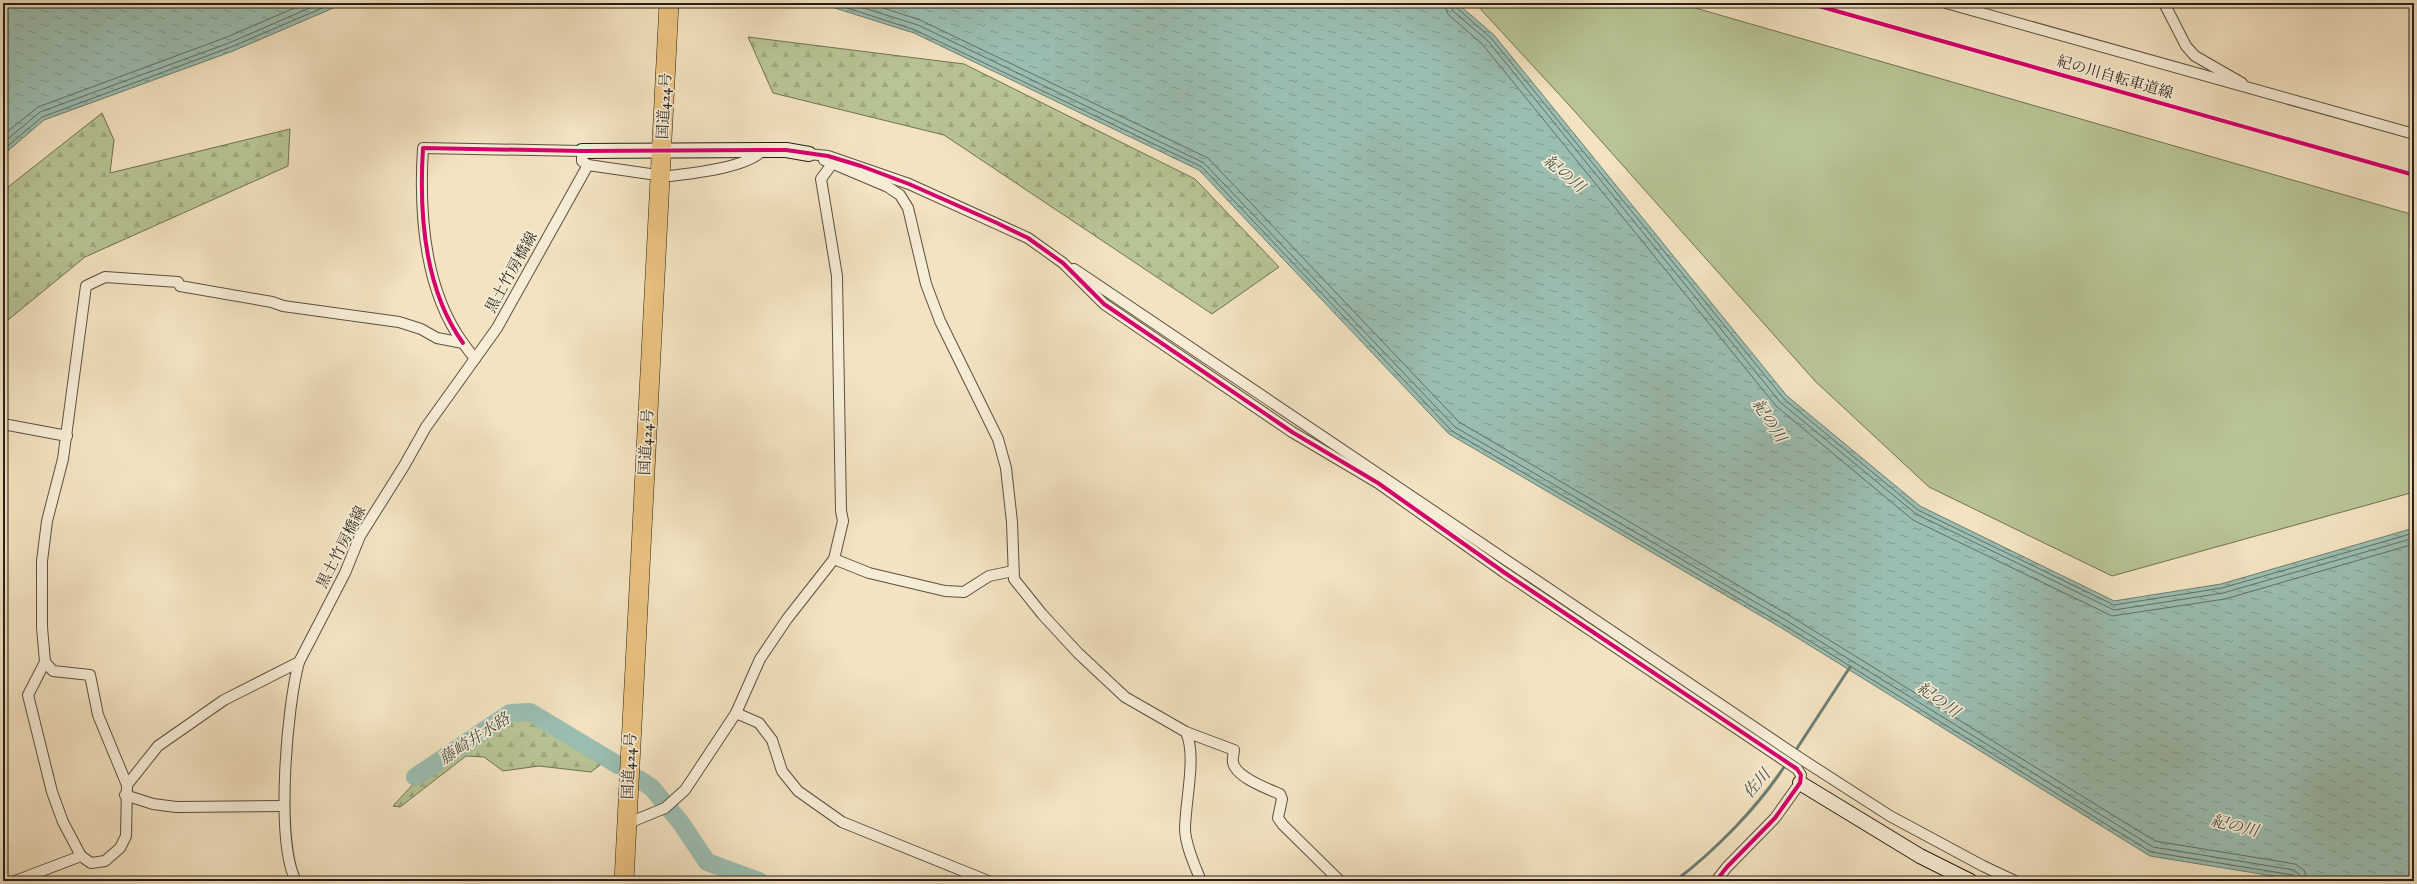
<svg xmlns="http://www.w3.org/2000/svg" width="2417" height="884" font-family="'IM FELL English','Noto Serif JP',serif">
<style>
.grass{fill:#b8c494;stroke:#707255}
.forest{fill:url(#forest-firs);stroke:#707255}
.water{fill:url(#water-ripples);stroke:#6d7e73}
.lines{fill:none;stroke-linecap:round;stroke-linejoin:round}
.shore{stroke:#616e64;stroke-width:1}
.stream{stroke:#6d7e73;stroke-width:3}
.river{stroke:#9bbeb1;stroke-width:18}
.street-casing{stroke:#5a5041;stroke-width:12}
.secondary-casing{stroke:#271f16;stroke-width:16}
.highway-casing{stroke:#271f16;stroke-width:20}
.street{stroke:#f7edd7;stroke-width:10}
.secondary{stroke:#f7edd7;stroke-width:14}
.highway{stroke:#eac280;stroke-width:19}
.cycleway-casing{stroke:#f7edd7;stroke-width:6}
.cycleway{stroke:#d6006c;stroke-width:4}
.labels{text-anchor:middle;stroke-width:3.5;stroke-linejoin:round;paint-order:stroke}
.street-label{font-size:15px;fill:#271f16;stroke:#f7edd7}
.water-label{font-size:16px;font-style:italic;fill:#4a4f44;stroke:#f7edd7}
</style>
<defs>
<pattern id="forest-firs" width="22" height="20" patternUnits="userSpaceOnUse"><rect width="22" height="20" fill="#b8c494"/><path d="M5 1l3.5 6h-7zM16 11l3.5 6h-7z" fill="#9ea87f"/></pattern>
<pattern id="water-ripples" width="26" height="14" patternUnits="userSpaceOnUse"><rect width="26" height="14" fill="#9bbeb1"/><path d="M2 4q2-2 4 0t4 0M15 11q2-2 4 0t4 0" fill="none" stroke="#7e9a8f"/></pattern>
</defs>
<rect width="100%" height="100%" fill="#f3e3c1"/>
<filter id="stains"><feTurbulence type="fractalNoise" baseFrequency=".005" numOctaves="4"/><feColorMatrix values="0 0 0 0 .2 0 0 0 0 .09 0 0 0 0 .02 0 0 0 .5 -.17"/></filter>
<radialGradient id="worn" r=".72"><stop offset=".6" stop-color="#630" stop-opacity="0"/><stop offset="1" stop-color="#630" stop-opacity=".3"/></radialGradient>
<!-- grass -->
<polygon class="grass" points="1475,3 1678,3 2414,215 2414,492 2112,576 1929,487 1815,381 1569,105"/>
<!-- forest -->
<g class="forest">
<polygon points="748,37 964,64 1195,179 1279,267 1212,314 944,135 773,93"/>
<polygon points="102,113 114,140 110,173 290,129 288,166 85,257 3,324 3,191"/>
<polygon points="525,717 536,720 604,762 591,772 539,766 503,771 484,757 466,756 400,807 393,806 417,780 508,720"/>
</g>
<!-- water -->
<g class="water">
<polygon points="3,3 345,3 233,51 44,120 3,155"/>
<polygon points="819,3 1457,3 1494,35 1787,396 1920,506 2114,601 2221,584 2414,528 2414,881 2304,881 2150,856 1780,627 1449,434 1199,170 914,33"/>
</g>
<g class="lines">
<!-- shore -->
<g class="shore">
<polyline points="832,3 915,30 1202,167 1452,431 1782,624 2151,852 2293,875 2296,881"/>
<polyline points="848,3 918,25 1204,163 1455,427 1784,619 2153,847 2294,870 2299,874 2302,881"/>
<polyline points="868,3 920,20 1208,158 1459,422 1787,614 2155,841 2295,864 2304,870 2308,881"/>
<polyline points="1444,3 1448,14 1483,45 1776,406 1913,520 2112,616 2225,599 2414,544"/>
<polyline points="1450,3 1453,11 1488,41 1780,402 1916,514 2114,610 2223,593 2414,538"/>
<polyline points="1455,3 1457,8 1491,38 1784,399 1918,510 2114,605 2222,588 2414,533"/>
<polyline points="3,135 38,107 227,37 306,3"/>
<polyline points="3,143 40,112 229,43 321,3"/>
<polyline points="3,150 42,117 231,47 334,3"/>
</g>
<!-- stream -->
<g class="stream">
<polyline points="1794,753 1850,667"/>
<path d="M1675,881C1715,851 1759,806 1786,764"/>
</g>
<!-- river -->
<g class="river">
<polyline points="415,777 510,713 530,712 618,765"/>
<polyline points="639,779 652,788 681,823 707,862 759,881"/>
</g>
<defs>
<g id="street">
<polyline points="1946,3 2414,134"/>
<polyline points="2164,3 2186,46 2195,56 2242,83"/>
<polyline points="809,154 828,156 909,184 1028,238 1063,263 1104,304 1292,432 1378,483 1505,573 1797,769 1801,775 1800,783 1775,818 1727,867 1716,881"/>
<path d="M824,160L888,187L900,195L908,208L926,284L940,321L998,439L1006,468L1012,522L1014,579L1042,614L1078,653L1125,697L1186,732L1234,750C1234,753 1232,759 1233,762C1235,777 1268,789 1280,794L1282,799L1278,818L1283,825L1340,881"/>
<path d="M670,176C694,173 745,168 762,151"/>
<polyline points="1074,269 1803,760 1890,816 1983,866 2015,881"/>
<path d="M463,343C424,289 419,212 423,148L582,151V161L588,165L650,174"/>
<polyline points="3,424 67,436"/>
<polyline points="834,559 869,573 945,591 964,592 989,576 1013,571"/>
<polyline points="45,662 53,671 90,675 98,715 127,785"/>
<polyline points="736,713 759,723 772,740 782,771 798,791 842,822 988,881"/>
<path d="M1186,732C1197,757 1185,801 1185,830C1186,847 1195,866 1201,881"/>
<polyline points="125,795 153,804 176,807 284,806"/>
<polyline points="626,824 665,808 685,790 736,713 760,659 787,619 834,559 843,521 841,511 837,276 821,179 832,164"/>
<polyline points="81,856 63,822 52,792 28,695 45,662 42,627 42,561 47,521 63,459 86,286 105,277 178,282 180,286 272,302 283,306 399,322 421,329 437,338 463,343 475,359"/>
<polyline points="15,881 81,856 91,863 105,861 120,848 126,836 127,785 158,746 224,700 299,662 345,573 360,536 404,466 426,427 497,328 588,165"/>
<path d="M296,881C275,842 287,705 299,662"/>
</g>
<g id="secondary">
<polyline points="582,151 786,150 809,154"/>
<polyline points="1800,783 1920,856 1970,881"/>
</g>
<polyline id="highway" points="624,881 669,3"/>
</defs>
<!-- street casing -->
<use href="#street" class="street-casing"/>
<!-- secondary casing -->
<use href="#secondary" class="secondary-casing"/>
<!-- highway casing -->
<use href="#highway" class="highway-casing"/>
<!-- street -->
<use href="#street" class="street"/>
<!-- secondary -->
<use href="#secondary" class="secondary"/>
<!-- highway -->
<use href="#highway" class="highway"/>
<defs>
<g id="cycleway">
<polyline points="1808,3 2414,175"/>
<path d="M463,343C424,289 419,212 423,148L582,151L786,150L828,156L861,166L909,184L997,223L1028,238L1063,263L1104,304L1292,432L1378,483L1505,573L1797,769L1801,775L1800,783L1775,818L1727,867L1716,881"/>
</g>
</defs>
<!-- cycleway casing -->
<use href="#cycleway" class="cycleway-casing"/>
<!-- cycleway -->
<use href="#cycleway" class="cycleway"/>
</g>
<g class="labels">
<!-- street labels -->
<g class="street-label">
<text transform="translate(2115 77) rotate(16)" y="5">紀の川自転車道線</text>
<text transform="translate(664 106) rotate(-87)" y="5">国道424号</text>
<text transform="translate(511 272) rotate(-61)" y="5">黒土竹房橋線</text>
<text transform="translate(646 442) rotate(-87)" y="5">国道424号</text>
<text transform="translate(341 547) rotate(-63)" y="5">黒土竹房橋線</text>
<text transform="translate(629 766) rotate(-87)" y="5">国道424号</text>
</g>
<!-- water labels -->
<g class="water-label">
<text transform="translate(1565 173) rotate(40)" y="6">紀の川</text>
<text transform="translate(1770 420) rotate(57)" y="6">紀の川</text>
<text transform="translate(1939 699) rotate(36)" y="6">紀の川</text>
<text transform="translate(474 738) rotate(-33)" y="6">藤崎井水路</text>
<text transform="translate(1756 783) rotate(-49)" y="6">佐川</text>
<text transform="translate(2235 825) rotate(14)" y="6">紀の川</text>
</g>
</g>
<!-- margin -->
<rect width="2417" height="884" fill="none" stroke="#f3e3c1" stroke-width="16"/>
<rect x="4" y="4" width="2409" height="876" fill="none" stroke="#271f16" stroke-width="2"/>
<rect x="8" y="8" width="2401" height="868" fill="none" stroke="#271f16"/>
<rect width="100%" height="100%" filter="url(#stains)"/>
<rect width="100%" height="100%" fill="url(#worn)"/>
</svg>
